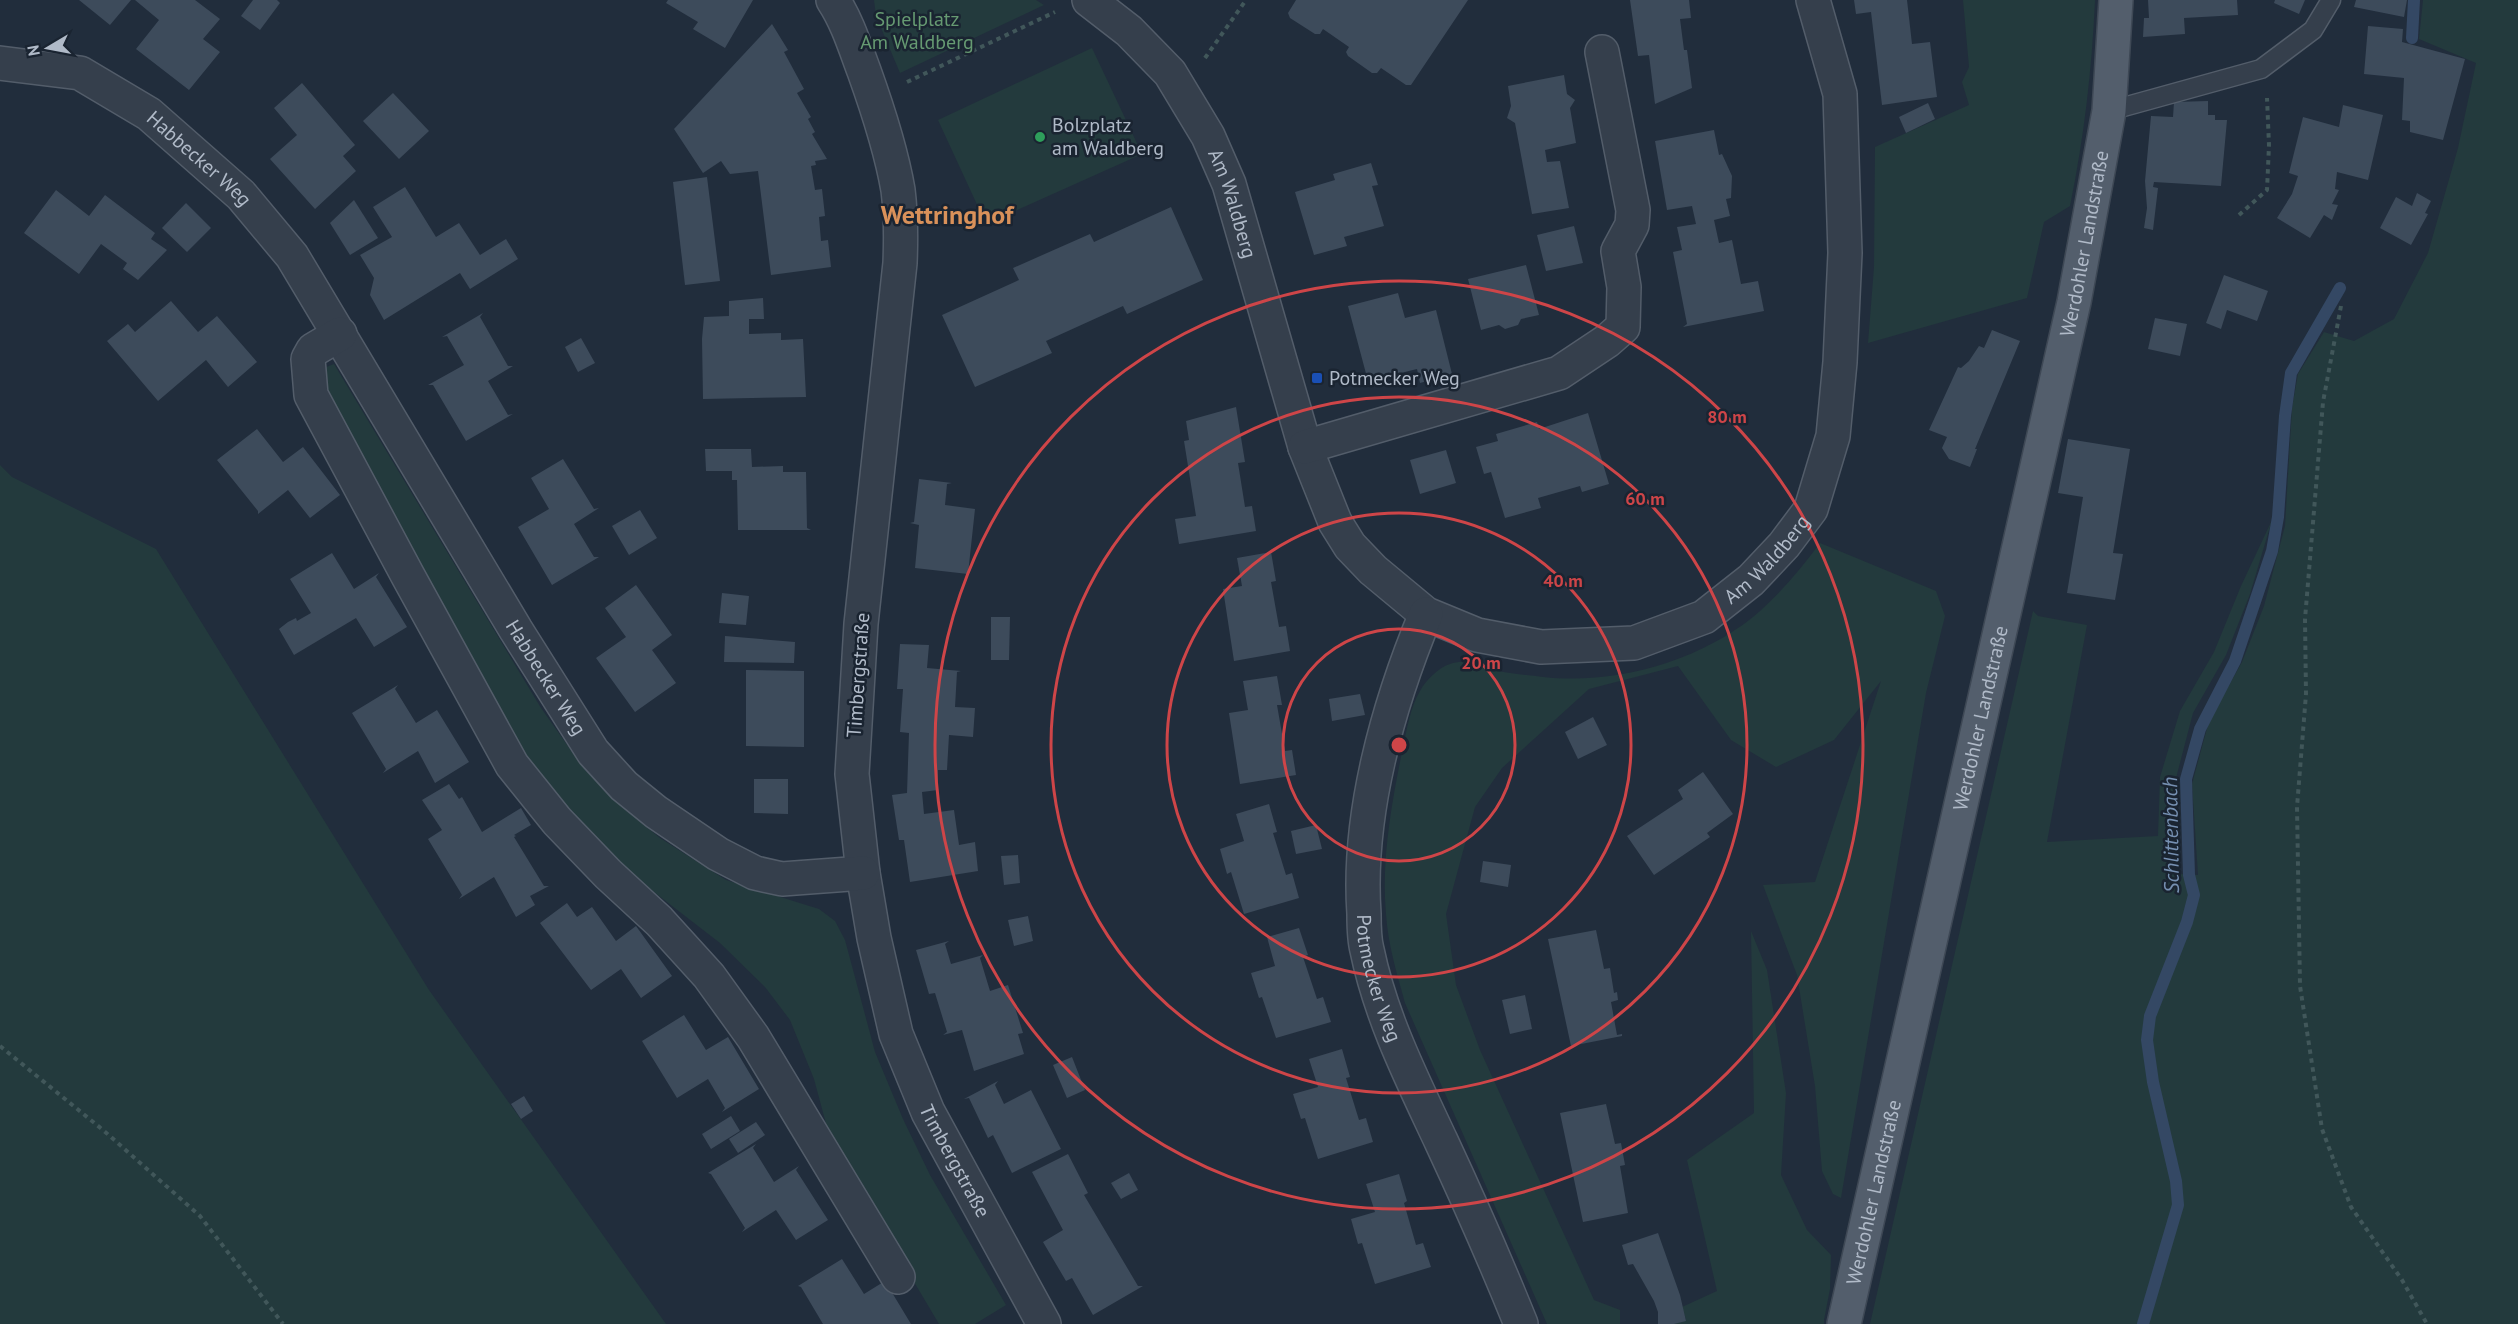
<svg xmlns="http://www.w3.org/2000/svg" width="2518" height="1324" font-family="'PT Sans',sans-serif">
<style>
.green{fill:#233a3d}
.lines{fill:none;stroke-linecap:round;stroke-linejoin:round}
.stream{stroke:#344864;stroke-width:12}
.building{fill:#3d4b5b}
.service-casing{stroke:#535d6a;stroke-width:21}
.minor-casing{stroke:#535d6a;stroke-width:36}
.primary-casing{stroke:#3e4855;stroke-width:36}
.path{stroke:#41575a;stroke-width:4;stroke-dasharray:4.5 4.5;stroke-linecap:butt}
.service{stroke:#353f4c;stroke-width:18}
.minor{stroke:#353f4c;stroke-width:33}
.primary{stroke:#535e6c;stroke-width:33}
.ring{fill:none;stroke:#ce4548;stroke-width:3}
.leisure-dot{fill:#2e9e5b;stroke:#1a2431;stroke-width:2}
.transit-dot{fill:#1a4fb4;stroke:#1a2431;stroke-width:2}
.labels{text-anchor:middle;stroke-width:5;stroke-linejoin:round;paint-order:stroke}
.park-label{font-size:20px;fill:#669a72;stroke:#1a2431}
.poi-label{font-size:20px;fill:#b0bac8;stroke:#1a2431;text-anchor:start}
.street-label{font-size:20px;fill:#b0bac8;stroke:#1a2431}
.water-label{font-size:21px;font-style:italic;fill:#7690b2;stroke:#1a2431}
.district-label{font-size:26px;font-weight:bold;fill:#d9915a;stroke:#1a2431}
.centre{fill:#ce4548;stroke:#1a2431;stroke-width:3}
.ring-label{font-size:18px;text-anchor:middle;font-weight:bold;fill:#ce4548;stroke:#1a2431;stroke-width:5;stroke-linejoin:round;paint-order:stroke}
</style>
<rect width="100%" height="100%" fill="#212d3c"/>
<!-- green -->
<g class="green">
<polygon points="874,0 1036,0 1044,5 900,73 876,16"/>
<path d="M1963,0H2095C2092,69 2084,138 2070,206L2044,222L2027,298L1868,343L1874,267L1875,147L1969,105L1962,82L1969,67Z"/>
<polygon points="2423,0 2518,0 2518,1324 1870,1324 2033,611 2038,616 2087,625 2047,842 2158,836 2160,777 2180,711 2214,652 2241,586 2272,520 2250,594 2226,655 2193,713 2175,782 2179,874 2198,875 2192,784 2209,721 2242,662 2264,606 2285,526 2292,408 2298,374 2324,332 2354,341 2394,319 2428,253 2458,148 2476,63 2419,39"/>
<polygon points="1092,48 1142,154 986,224 938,120"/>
<polygon points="334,364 541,708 585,770 621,806 660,838 726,880 819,909 835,921 845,940 875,1052 903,1119 930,1175 1006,1305 975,1324 939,1324 831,1142 814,1079 790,1020 765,987 720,943 619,865 567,815 519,753 320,379 321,369"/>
<polygon points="0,465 12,477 156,549 429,990 666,1324 0,1324"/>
<path d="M1820,543L1936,591L1945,616L1926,693L1841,1198L1833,1194L1822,1171L1815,1086L1797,975L1763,885L1815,882L1881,681L1834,740L1776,767L1731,740L1678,666L1589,689L1502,768L1475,807L1446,914L1456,985L1480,1050L1594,1300L1620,1310V1324H1547L1405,1003C1397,974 1388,945 1386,914C1381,859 1392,801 1403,747C1407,729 1410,708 1420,691C1426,680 1438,668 1450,664C1467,658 1481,667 1498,671C1513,674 1529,675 1543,677C1614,685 1697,662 1753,617C1779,595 1800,570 1820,543Z"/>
<polygon points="1751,931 1767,970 1786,1093 1781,1175 1807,1230 1831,1255 1830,1289 1824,1320 1824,1324 1674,1324 1686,1320 1682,1307 1717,1291 1687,1160 1754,1113"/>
</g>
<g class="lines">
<!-- stream -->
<g class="stream">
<polyline points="2412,38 2414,0"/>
<polyline points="2143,1324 2178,1205 2176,1181 2153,1082 2147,1040 2150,1016 2187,922 2194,895 2189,875 2186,779 2200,729 2235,661 2272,551 2278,517 2285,416 2291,373 2340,288"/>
</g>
</g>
<!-- building -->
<g class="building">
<polygon points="79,0 131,0 110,25"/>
<polygon points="135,0 195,0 220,19 203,39 220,52 189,90 136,49 159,20"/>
<polygon points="253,0 277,0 280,3 260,30 241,16"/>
<polygon points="668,0 753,0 725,48 693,29 698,22 666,3"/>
<polygon points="1296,0 1468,0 1411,85 1406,85 1381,68 1377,73 1372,73 1348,56 1346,52 1349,47 1323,29 1320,34 1315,34 1290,18 1288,13"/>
<polygon points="1630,0 1689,0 1691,18 1680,19 1684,50 1687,50 1692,88 1655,104 1649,55 1638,56"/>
<polygon points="1854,0 1907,0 1912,44 1930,42 1937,97 1882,105 1871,12 1856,14"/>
<polygon points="2148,0 2237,0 2238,15 2184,18 2185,34 2143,37 2144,18 2149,18"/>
<polygon points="2275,0 2305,0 2299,14 2274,3"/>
<polygon points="2356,0 2407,0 2404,17 2354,7"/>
<polygon points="772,24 788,50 784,52 804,89 797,93 811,117 808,119 815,132 812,134 827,159 815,161 816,165 811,166 815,190 822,189 825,216 819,217 821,241 828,240 831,267 771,275 758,171 730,174 721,161 703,173 674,129"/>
<polygon points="2368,26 2403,29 2402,42 2465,59 2443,140 2410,132 2410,121 2402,120 2404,78 2364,74"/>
<polygon points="1564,75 1567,94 1575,100 1570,108 1576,143 1545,150 1547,162 1560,161 1569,208 1532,214 1515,123 1507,118 1511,106 1508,86"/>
<polygon points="302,83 355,145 343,156 356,171 315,209 270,159 297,135 274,108"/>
<polygon points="393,93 429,131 399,159 363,121"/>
<polygon points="2208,101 2208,115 2215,115 2215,120 2227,120 2221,186 2154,182 2153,187 2158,188 2153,230 2144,228 2147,208 2145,181 2151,116 2173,117 2174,102"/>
<polygon points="1928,103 1935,119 1906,133 1899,117"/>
<polygon points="2343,105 2383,115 2368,180 2337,172 2335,189 2339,190 2332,204 2338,205 2332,220 2324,215 2310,238 2277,218 2292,194 2298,176 2289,173 2303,117 2339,127"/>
<polygon points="1714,130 1719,155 1722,154 1732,176 1731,198 1726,199 1730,216 1714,220 1719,243 1732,240 1741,284 1758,281 1764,311 1683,327 1687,324 1673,252 1682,250 1677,227 1696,224 1692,206 1667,210 1655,141"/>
<polygon points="1371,163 1378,185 1372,186 1384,226 1344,237 1347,246 1314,255 1295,192 1335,180 1333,174"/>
<polygon points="707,177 720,281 685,285 673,182"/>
<polygon points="405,187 436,237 459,223 480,255 506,239 518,259 470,289 460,273 384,320 370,295 374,278 360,255 392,237 373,207"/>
<polygon points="56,190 89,216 105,195 155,233 151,239 167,250 138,280 123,269 127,263 101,244 79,274 24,233"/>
<polygon points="2417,193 2431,201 2425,213 2428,214 2411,245 2380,228 2396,197 2412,206"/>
<polygon points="354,200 378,238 350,255 330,223"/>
<polygon points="186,203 211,228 187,252 162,228"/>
<polygon points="1171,207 1203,280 1127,314 1123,306 1046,341 1052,353 975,387 942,315 1019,280 1013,268 1090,234 1094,242"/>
<polygon points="1574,226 1583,263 1546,271 1537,235"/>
<polygon points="1526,265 1539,315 1521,319 1518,325 1505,329 1499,325 1481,330 1468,279"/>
<polygon points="2224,275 2268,291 2257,321 2227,310 2221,329 2206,323"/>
<polygon points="1398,293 1405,318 1436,310 1452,374 1420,383 1417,369 1368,381 1348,306"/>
<polygon points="763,298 764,319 749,319 749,334 781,333 781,340 803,339 806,397 703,399 702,339 704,317 729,316 729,301"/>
<polygon points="171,301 198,332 217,316 257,362 228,387 206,360 158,401 107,341 128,324 135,332"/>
<polygon points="483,313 480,317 508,366 513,366 488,381 508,415 513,414 466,441 433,385 428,385 464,365 447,336 442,337"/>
<polygon points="2155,318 2187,324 2180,356 2148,349"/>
<polygon points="1992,330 2020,341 1975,449 1977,449 1970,467 1949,459 1942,448 1947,437 1929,430 1958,367 1961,368 1969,361 1979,346 1984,348"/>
<polygon points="581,338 595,363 578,372 565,347"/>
<polygon points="1236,407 1245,462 1238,463 1245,507 1252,506 1256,531 1179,544 1175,519 1196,516 1184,441 1189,440 1186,421"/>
<polygon points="1588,413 1609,484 1582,492 1580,486 1538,498 1541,508 1505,518 1491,472 1484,474 1476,447 1498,441 1496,434 1537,422 1539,429"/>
<polygon points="257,429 283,462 303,447 340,495 310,518 288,490 258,514 258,511 217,460"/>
<polygon points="2068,439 2130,449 2113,553 2123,554 2115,600 2067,593 2083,497 2058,493"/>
<polygon points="705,449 751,449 752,467 783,466 783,472 806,472 807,528 811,530 738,530 737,480 732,480 732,471 706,471"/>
<polygon points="1446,450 1456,483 1420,494 1410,460"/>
<polygon points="563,459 594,509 599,508 574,524 594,557 599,557 552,585 518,527 549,509 531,478"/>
<polygon points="919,479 952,483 947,484 945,505 975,509 968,574 915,568 919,525 910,523 914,522"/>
<polygon points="640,510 657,538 629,555 612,526"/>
<polygon points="1271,552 1276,581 1271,582 1279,627 1286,626 1290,651 1234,661 1223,589 1242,586 1237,558"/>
<polygon points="332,553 354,589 379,573 376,577 407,627 374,647 356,618 294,655 279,629 288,622 296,618 297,621 311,613 290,579"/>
<polygon points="636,585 672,635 652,650 676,683 635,712 596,658 626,637 605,608"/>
<polygon points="722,593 749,596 746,625 719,623"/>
<polygon points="991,617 1010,617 1009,660 991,660"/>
<polygon points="725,636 795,642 794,663 724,662"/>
<polygon points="900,644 929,645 927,668 961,671 957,672 955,707 975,708 973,737 949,735 947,770 938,770 938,790 922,792 924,814 954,810 959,845 975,842 978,871 910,882 904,840 899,840 892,795 907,793 909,733 900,732 903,689 897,689"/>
<polygon points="746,670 804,671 804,747 746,746"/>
<polygon points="1277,676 1282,705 1277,705 1285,751 1292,750 1296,775 1240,784 1229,713 1248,710 1243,681"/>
<polygon points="398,685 395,689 416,723 437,710 469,762 435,783 418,751 383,773 386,769 352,713"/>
<polygon points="1360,694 1365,715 1332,721 1329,699"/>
<polygon points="1593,717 1607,745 1578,759 1565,732"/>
<polygon points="1703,772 1733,814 1707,833 1710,837 1654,875 1627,836 1683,799 1678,790"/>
<polygon points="754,779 788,779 788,814 754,813"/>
<polygon points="449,784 459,799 462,797 482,832 521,808 531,825 514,835 516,836 514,837 544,886 549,886 530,896 535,905 516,917 494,877 459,899 462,895 428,839 442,830 422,800"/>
<polygon points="1269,804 1277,832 1273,833 1286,875 1292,873 1299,898 1244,914 1231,872 1227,874 1220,849 1244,841 1236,814"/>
<polygon points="1316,825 1322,849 1296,854 1291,831"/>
<polygon points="1018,855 1020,883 1004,885 1001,856"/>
<polygon points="1483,861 1511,865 1508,887 1480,882"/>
<polygon points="567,903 577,917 592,907 616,941 636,926 672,976 641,998 621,969 591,990 540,923"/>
<polygon points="1028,916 1033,941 1014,946 1008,920"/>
<polygon points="1299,928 1308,955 1303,957 1317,999 1323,997 1331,1022 1276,1038 1262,997 1259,998 1251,973 1275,966 1267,937"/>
<polygon points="1596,930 1604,969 1610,968 1614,993 1617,992 1618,1000 1611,1002 1617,1035 1622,1034 1622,1036 1571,1046 1548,939"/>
<polygon points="949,941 945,944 951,964 983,955 980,958 990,991 1008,985 1023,1033 1018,1034 1024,1054 974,1071 962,1030 943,1035 947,1032 935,993 929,994 916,950"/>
<polygon points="1525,995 1532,1029 1510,1034 1502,1000"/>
<polygon points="684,1015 706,1050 728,1037 759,1089 722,1112 725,1108 708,1079 677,1098 642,1041"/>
<polygon points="1342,1049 1350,1077 1346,1078 1359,1120 1366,1118 1373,1142 1318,1159 1305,1118 1301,1119 1293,1094 1318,1087 1309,1059"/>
<polygon points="1072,1057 1085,1090 1067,1098 1053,1065"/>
<polygon points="998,1081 995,1085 1004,1104 1031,1090 1061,1149 1012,1173 993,1135 988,1138 969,1098 964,1099"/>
<polygon points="524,1096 533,1111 521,1119 511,1104"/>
<polygon points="1606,1104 1615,1144 1621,1143 1625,1165 1620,1166 1628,1213 1583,1222 1560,1113"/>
<polygon points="731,1116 740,1131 711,1149 702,1134"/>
<polygon points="756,1122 765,1135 738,1153 729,1139"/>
<polygon points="756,1144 753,1148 774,1182 799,1166 796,1170 828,1220 796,1240 776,1210 742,1232 745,1228 711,1174 708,1173"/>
<polygon points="1068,1154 1088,1193 1084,1195 1138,1286 1143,1286 1093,1315 1072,1278 1066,1281 1043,1242 1063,1230 1032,1172"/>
<polygon points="1129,1173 1138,1190 1121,1199 1111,1183"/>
<polygon points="1399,1174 1407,1201 1404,1203 1416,1245 1423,1243 1431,1267 1375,1284 1362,1243 1358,1244 1351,1219 1375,1212 1366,1184"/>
<polygon points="1658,1233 1680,1295 1686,1321 1674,1324 1658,1324 1658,1312 1654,1301 1633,1264 1628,1265 1622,1245"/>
<polygon points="842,1259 864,1294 885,1281 911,1324 823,1324 801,1287 798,1286"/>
</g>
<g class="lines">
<defs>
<polyline id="service" points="2109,111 2261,69 2313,30 2331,0"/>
<g id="minor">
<path id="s1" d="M833,0C847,21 855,47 864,71C878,110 891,149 898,190C901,214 901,239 900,263L861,624L852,774L863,873L874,938L896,1034L928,1112L1044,1324"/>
<path id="s2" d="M1089,0L1129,31L1170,73L1208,136L1229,184L1305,447L1335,522L1350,546L1373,570L1426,614L1477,635L1541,647L1634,643L1704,617L1751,580L1784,545L1811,509L1833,436L1840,362L1845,253L1840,94L1813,0"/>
<path id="s3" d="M0,63L80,73L149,114L241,195L292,256L516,630L593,752L624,786L656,812L718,854L755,873L782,879L863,873"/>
<polyline points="340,334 313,350 308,359 311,395 408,576 512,765 557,821 608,874 659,921 709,976 753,1037 898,1277"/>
<polyline points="1305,447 1559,373 1607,341 1623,327 1624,287 1618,251 1632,225 1633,210 1602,52"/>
<path id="s4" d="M1426,614C1388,705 1357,815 1364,914C1364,926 1364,939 1367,950C1381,1018 1412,1079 1441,1141C1469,1201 1496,1262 1521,1324"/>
</g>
<g id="primary">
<path id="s5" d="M1844,1324L2074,302L2109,111L2116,0"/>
</g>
</defs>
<!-- service casing -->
<use href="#service" class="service-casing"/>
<!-- minor casing -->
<use href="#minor" class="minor-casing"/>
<!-- primary casing -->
<use href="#primary" class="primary-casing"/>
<!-- path -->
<g class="path">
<polyline points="1205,58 1246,0"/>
<polyline points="907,82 1055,12"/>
<polyline points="2239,215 2267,190 2269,145 2267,98"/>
<polyline points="2341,306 2323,402 2305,619 2306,694 2297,807 2300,986 2322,1129 2351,1207 2402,1280 2427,1324"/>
<polyline points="0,1046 103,1130 200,1216 283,1324"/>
</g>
<!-- service -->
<use href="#service" class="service"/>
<!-- minor -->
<use href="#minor" class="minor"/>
<!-- primary -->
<use href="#primary" class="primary"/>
</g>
<!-- distance rings -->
<g class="ring">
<circle cx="1399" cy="745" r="116"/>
<circle cx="1399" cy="745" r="232"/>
<circle cx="1399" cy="745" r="348"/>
<circle cx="1399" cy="745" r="464"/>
</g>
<!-- markers -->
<circle class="leisure-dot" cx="1040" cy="137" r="6"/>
<rect class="transit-dot" x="1311" y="372" width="12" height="12" rx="3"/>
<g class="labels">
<!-- park labels -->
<g class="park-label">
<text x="917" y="26">Spielplatz<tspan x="917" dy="23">Am Waldberg</tspan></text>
</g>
<!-- poi labels -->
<g class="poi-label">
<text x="1052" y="132">Bolzplatz<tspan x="1052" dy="23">am Waldberg</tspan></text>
<text x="1329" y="385">Potmecker Weg</text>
</g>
<!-- street labels -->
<g class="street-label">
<text dy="7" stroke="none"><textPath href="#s3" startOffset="228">Habbecker Weg</textPath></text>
<text dy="7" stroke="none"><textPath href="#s2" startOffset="255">Am Waldberg</textPath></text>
<text dy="7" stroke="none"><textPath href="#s5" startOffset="1107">Werdohler Landstraße</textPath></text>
<text dy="7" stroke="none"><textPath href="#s2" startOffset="1094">Am Waldberg</textPath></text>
<text transform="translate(858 675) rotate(-86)" y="7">Timbergstraße</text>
<text dy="7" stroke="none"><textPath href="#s3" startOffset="855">Habbecker Weg</textPath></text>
<text dy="7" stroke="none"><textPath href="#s5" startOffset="621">Werdohler Landstraße</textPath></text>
<text dy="7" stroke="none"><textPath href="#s4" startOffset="375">Potmecker Weg</textPath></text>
<text dy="7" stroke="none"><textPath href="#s1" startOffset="1192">Timbergstraße</textPath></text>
<text dy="7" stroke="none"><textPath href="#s5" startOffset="135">Werdohler Landstraße</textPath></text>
</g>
<!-- water labels -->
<g class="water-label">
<text transform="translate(2171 835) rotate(-91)" y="7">Schlittenbach</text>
</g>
<!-- district labels -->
<g class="district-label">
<text x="947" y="224">Wettringhof</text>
</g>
</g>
<circle cx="1399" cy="745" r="9" class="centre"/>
<g class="ring-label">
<text x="1727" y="423">80 m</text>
<text x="1645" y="505">60 m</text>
<text x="1563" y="587">40 m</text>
<text x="1481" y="669">20 m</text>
</g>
<!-- north arrow -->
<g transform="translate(48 48) rotate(260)" stroke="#1a2431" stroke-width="4.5" paint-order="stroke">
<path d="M0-4.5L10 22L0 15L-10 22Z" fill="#b0bac8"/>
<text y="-9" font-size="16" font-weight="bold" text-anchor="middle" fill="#b0bac8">N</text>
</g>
</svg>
